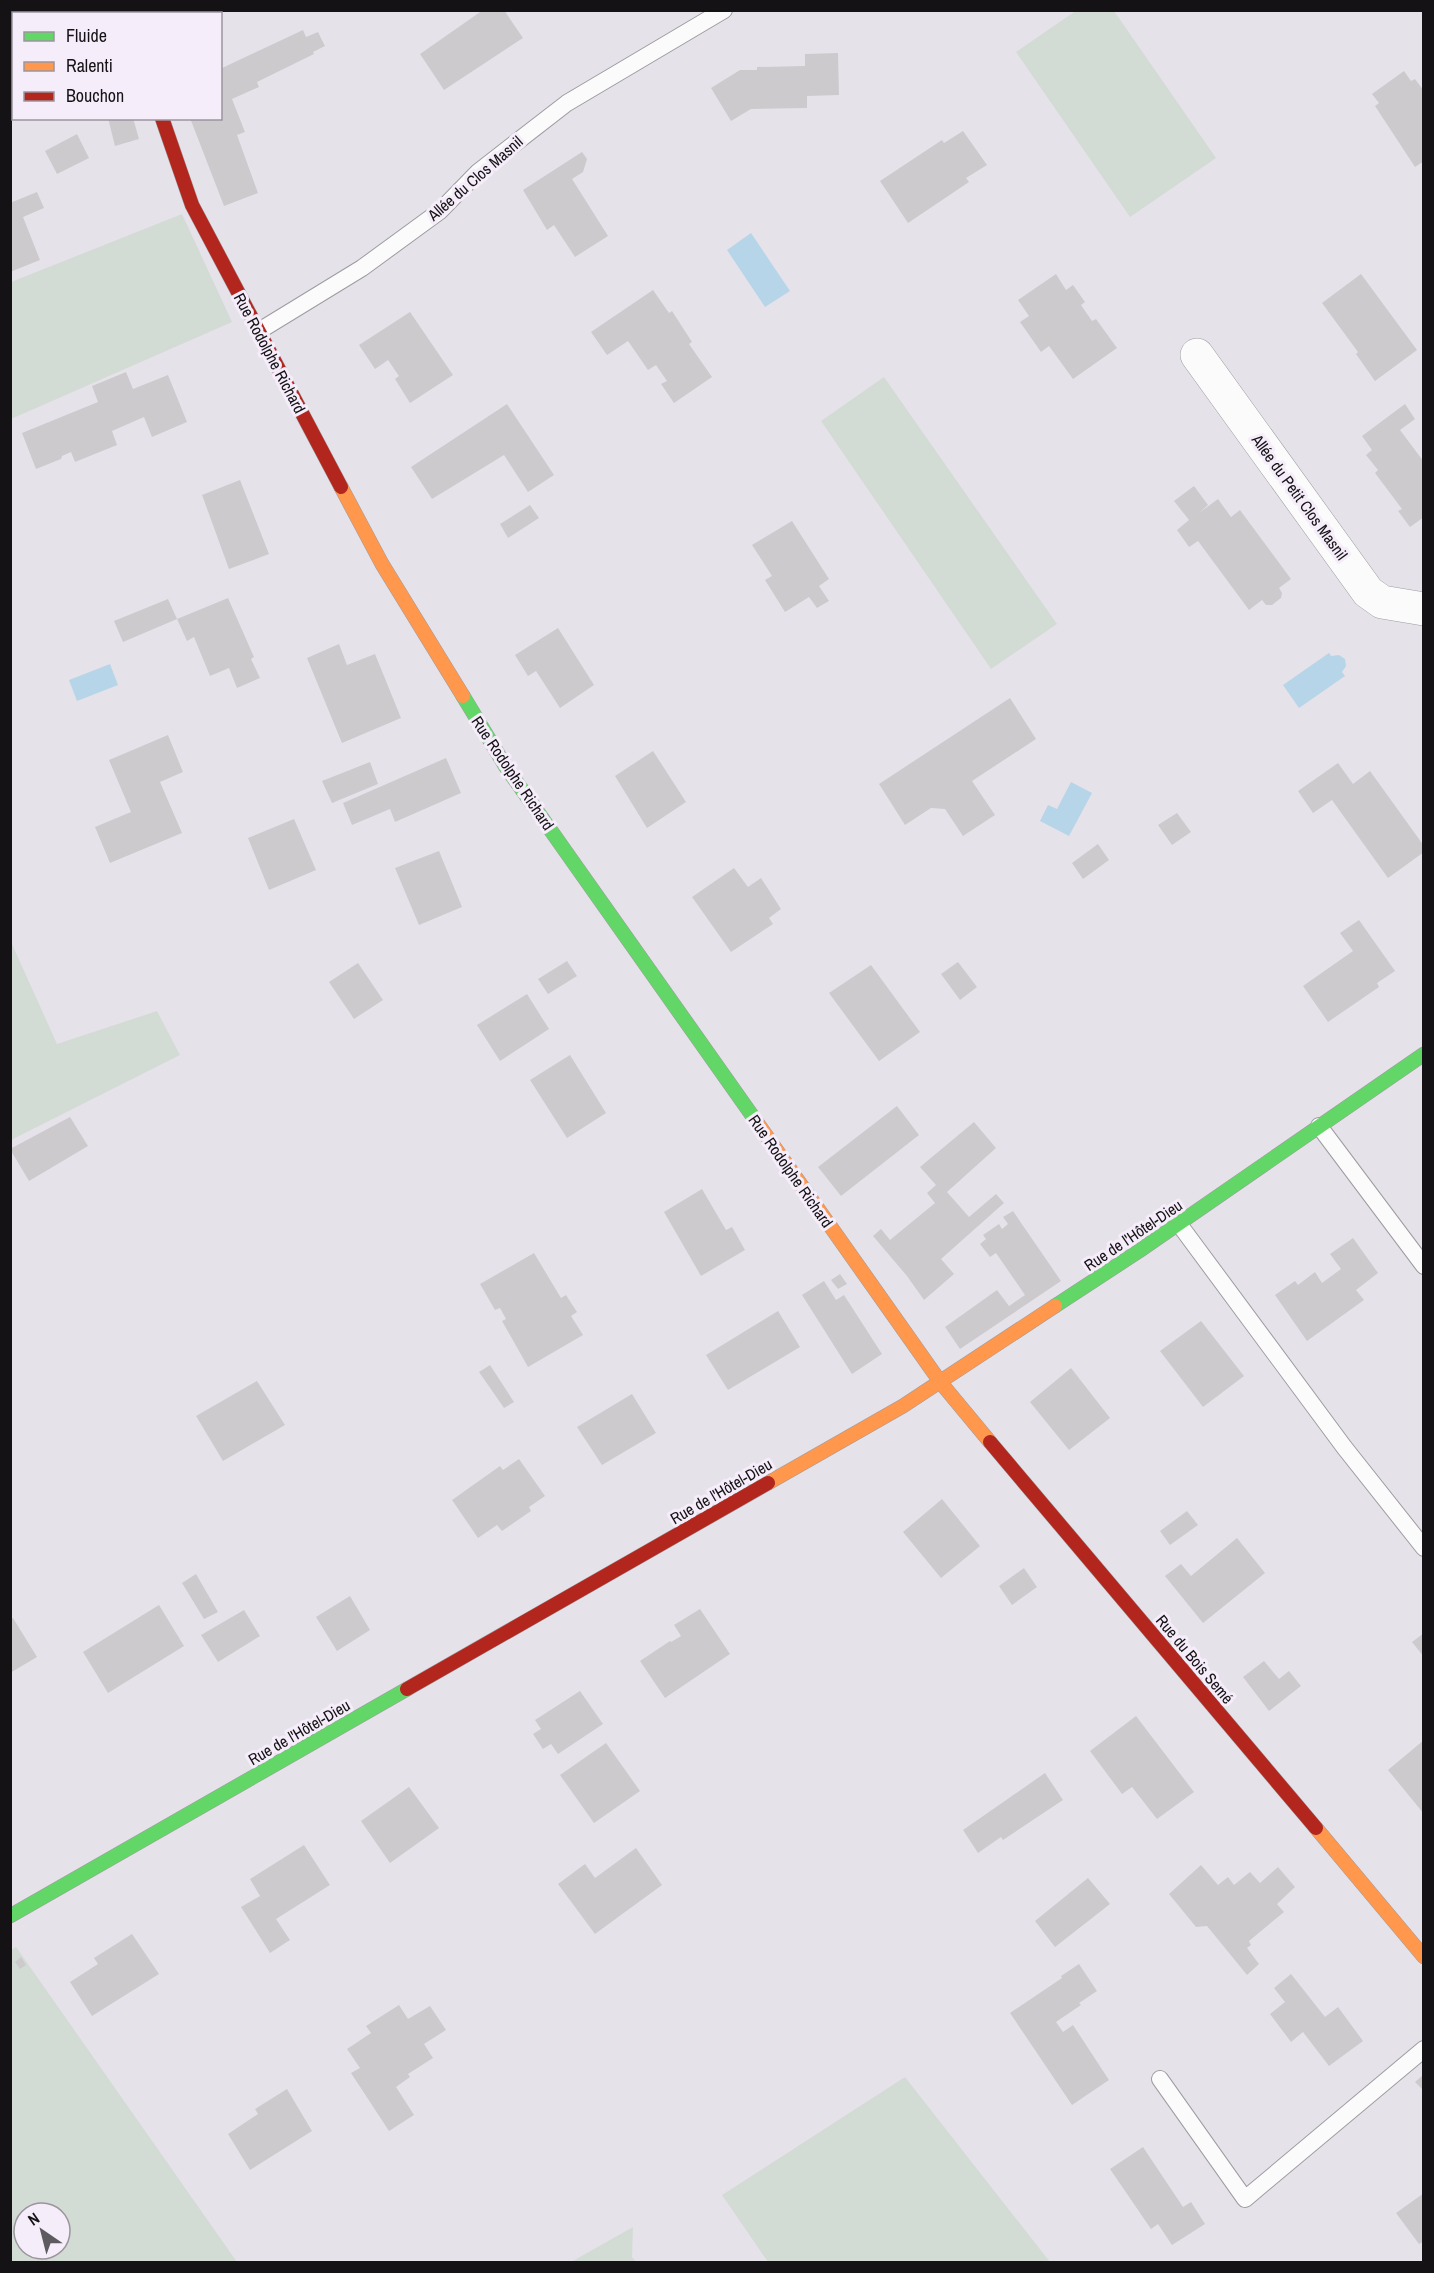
<svg xmlns="http://www.w3.org/2000/svg" width="1434" height="2273" font-family="'Archivo Narrow',sans-serif">
<style>
.green{fill:#d2dcd5;fill-rule:evenodd}
.water{fill:#b7d5e8}
.building{fill:#cdcace}
.lines{fill:none;stroke-linecap:round;stroke-linejoin:round}
.lane-casing{stroke:#9e9ca0;stroke-width:18}
.street-casing{stroke:#9e9ca0;stroke-width:34}
.fast-casing{stroke:#9e9ca0;stroke-width:15}
.slow-casing{stroke:#9e9ca0;stroke-width:15}
.jam-casing{stroke:#9e9ca0;stroke-width:15}
.lane{stroke:#fbfbfc;stroke-width:16}
.street{stroke:#fbfbfc;stroke-width:33}
.fast{stroke:#63d668;stroke-width:14}
.slow{stroke:#ff974d;stroke-width:14}
.jam{stroke:#b3261e;stroke-width:14}
.labels{text-anchor:middle;stroke-width:6;stroke-linejoin:round;paint-order:stroke}
.street-label{font-size:16px;fill:#151216;stroke:#f5edf9}
</style>
<rect width="100%" height="100%" fill="#e6e2e9"/>
<!-- green -->
<g class="green">
<polygon points="1077,10 1114,11 1216,158 1130,217 1016,52"/>
<polygon points="182,214 232,322 11,419 11,282"/>
<polygon points="884,377 1057,624 991,669 821,421"/>
<polygon points="11,942 57,1044 157,1011 180,1055 11,1140"/>
<path d="M16,1947L237,2262H11L10,1951ZM24,2213H60V2249H24Z"/>
<polygon points="905,2077 1050,2262 768,2262 722,2195"/>
<polygon points="633,2227 632,2257 636,2262 571,2262"/>
</g>
<!-- water -->
<g class="water">
<polygon points="751,233 790,291 765,307 727,250"/>
<polygon points="1329,653 1331,656 1339,655 1345,659 1346,666 1342,672 1345,676 1299,708 1283,685"/>
<polygon points="110,664 118,685 77,701 69,680"/>
<polygon points="1071,782 1092,793 1069,836 1040,821 1048,805 1057,809"/>
</g>
<!-- building -->
<g class="building">
<polygon points="147,10 196,10 197,14 148,14"/>
<polygon points="483,10 504,10 523,38 444,90 420,54"/>
<polygon points="303,30 306,37 318,32 325,46 313,52 314,54 257,82 259,87 232,99 245,132 237,135 258,193 224,206 190,118 220,118 220,69"/>
<polygon points="838,53 839,95 807,96 807,108 751,109 731,121 711,88 740,70 757,70 757,67 805,66 805,54"/>
<polygon points="1404,71 1411,81 1415,79 1424,91 1424,161 1415,167 1375,106 1379,103 1372,94"/>
<polygon points="14,76 14,101 11,103 10,77"/>
<polygon points="108,118 133,118 139,139 115,146"/>
<polygon points="963,131 987,165 966,178 969,182 908,223 880,181 942,140 944,143"/>
<polygon points="77,134 89,158 57,174 45,151"/>
<polygon points="582,152 587,159 583,172 572,179 608,236 575,257 554,225 547,230 523,190"/>
<polygon points="37,192 44,208 23,217 40,260 10,272 10,203"/>
<polygon points="1056,274 1066,290 1073,285 1085,302 1081,305 1092,321 1096,319 1117,348 1073,379 1049,346 1041,352 1020,322 1029,316 1018,300"/>
<polygon points="1361,274 1417,350 1375,381 1356,354 1358,352 1322,303"/>
<polygon points="653,290 669,313 672,311 692,342 689,344 712,377 674,403 661,384 667,381 656,365 648,370 628,341 607,355 591,332"/>
<polygon points="410,312 453,375 410,403 395,379 399,376 388,360 375,369 359,345"/>
<polygon points="126,372 133,389 168,375 187,422 152,437 144,417 112,431 117,445 75,462 71,452 62,456 61,459 36,469 22,433 98,402 92,386"/>
<polygon points="507,404 554,475 528,492 504,455 432,499 411,467"/>
<polygon points="1405,404 1415,419 1400,430 1424,462 1424,517 1410,527 1398,511 1402,509 1375,473 1378,470 1366,455 1372,450 1362,436"/>
<polygon points="240,480 269,554 229,569 202,495"/>
<polygon points="1194,486 1208,505 1199,513 1218,499 1231,517 1240,510 1291,579 1279,588 1282,593 1281,598 1272,605 1266,605 1262,600 1249,610 1198,541 1189,547 1177,530 1189,520 1174,501"/>
<polygon points="530,505 539,518 508,538 500,524"/>
<polygon points="792,521 829,579 819,586 829,601 817,608 809,597 785,612 765,580 772,576 752,545"/>
<polygon points="228,598 254,657 251,659 260,678 237,688 229,668 210,676 194,637 187,641 177,619"/>
<polygon points="168,599 177,619 123,642 114,621"/>
<polygon points="558,628 594,685 560,708 536,671 528,676 515,655"/>
<polygon points="339,644 347,665 375,654 401,718 342,743 307,658"/>
<polygon points="1010,698 1036,739 972,781 995,815 963,836 945,809 931,808 905,825 879,784"/>
<polygon points="168,735 183,772 160,782 182,833 110,863 95,827 131,812 109,760"/>
<polygon points="653,751 686,802 647,828 615,776"/>
<polygon points="446,758 461,793 395,822 390,809 352,825 343,803"/>
<polygon points="370,762 378,784 332,803 322,781"/>
<polygon points="1338,763 1353,784 1370,771 1424,846 1424,852 1388,878 1332,800 1313,813 1298,791"/>
<polygon points="1177,813 1191,832 1172,845 1158,825"/>
<polygon points="294,819 316,870 269,890 248,838"/>
<polygon points="1098,844 1109,860 1083,879 1072,863"/>
<polygon points="439,851 462,907 419,925 395,868"/>
<polygon points="734,868 748,887 761,878 781,909 769,918 773,924 731,952 692,897"/>
<polygon points="1359,920 1395,971 1377,983 1379,987 1328,1022 1303,986 1353,951 1340,933"/>
<polygon points="567,961 577,976 548,994 538,979"/>
<polygon points="958,962 977,987 960,1000 941,974"/>
<polygon points="358,963 383,1000 354,1019 329,982"/>
<polygon points="871,965 920,1032 879,1061 829,993"/>
<polygon points="527,994 549,1029 500,1061 477,1025"/>
<polygon points="570,1055 606,1113 567,1138 530,1080"/>
<polygon points="897,1106 919,1135 841,1196 818,1167"/>
<polygon points="70,1117 88,1146 29,1181 10,1149"/>
<polygon points="974,1122 996,1148 947,1192 969,1217 996,1194 1004,1203 941,1259 954,1274 924,1300 907,1276 873,1236 881,1229 890,1240 935,1203 927,1193 936,1185 920,1167"/>
<polygon points="702,1189 726,1230 732,1227 745,1250 701,1276 664,1212"/>
<polygon points="1013,1211 1061,1281 960,1349 945,1327 997,1290 1009,1306 1025,1295 996,1253 990,1257 980,1244 986,1239 983,1235 999,1224 1002,1229 1008,1224 1003,1217"/>
<polygon points="1353,1238 1378,1273 1356,1290 1364,1300 1307,1341 1275,1295 1295,1281 1298,1285 1315,1272 1322,1283 1341,1269 1330,1254"/>
<polygon points="534,1253 561,1298 566,1295 577,1312 571,1316 583,1335 528,1367 502,1321 506,1319 500,1308 495,1310 480,1284"/>
<polygon points="840,1274 847,1284 838,1289 831,1280"/>
<polygon points="824,1281 836,1300 844,1295 882,1354 852,1374 802,1295"/>
<polygon points="778,1311 800,1347 728,1390 706,1355"/>
<polygon points="1201,1321 1244,1376 1203,1407 1160,1351"/>
<polygon points="490,1365 514,1402 504,1408 479,1372"/>
<polygon points="1071,1368 1110,1418 1069,1450 1030,1402"/>
<polygon points="257,1381 285,1425 223,1461 196,1416"/>
<polygon points="632,1394 656,1433 602,1465 577,1427"/>
<polygon points="519,1459 545,1496 529,1507 531,1511 502,1531 497,1525 478,1538 452,1500 500,1466 503,1470"/>
<polygon points="942,1499 980,1546 941,1578 903,1532"/>
<polygon points="1187,1511 1198,1525 1170,1545 1160,1531"/>
<polygon points="1237,1538 1265,1573 1203,1623 1165,1576 1181,1564 1191,1576"/>
<polygon points="1024,1568 1037,1587 1012,1605 999,1586"/>
<polygon points="196,1574 218,1612 204,1619 182,1583"/>
<polygon points="350,1596 370,1630 337,1651 316,1617"/>
<polygon points="159,1605 184,1646 108,1693 83,1652"/>
<polygon points="700,1609 730,1654 665,1698 640,1661 670,1641 671,1642 681,1636 674,1625"/>
<polygon points="244,1610 260,1636 218,1662 201,1635"/>
<polygon points="13,1618 37,1657 10,1673 10,1619"/>
<polygon points="1424,1633 1424,1657 1412,1642"/>
<polygon points="1264,1661 1279,1679 1289,1671 1301,1686 1269,1711 1243,1677"/>
<polygon points="580,1691 603,1724 558,1754 551,1744 543,1749 533,1734 541,1729 535,1720"/>
<polygon points="1136,1716 1194,1792 1157,1819 1132,1787 1122,1794 1090,1751"/>
<polygon points="1424,1740 1424,1814 1388,1770"/>
<polygon points="606,1743 640,1791 594,1823 560,1775"/>
<polygon points="1045,1773 1063,1800 1003,1840 1001,1837 978,1853 963,1830"/>
<polygon points="409,1787 439,1828 390,1863 361,1821"/>
<polygon points="304,1845 330,1885 276,1919 290,1940 270,1953 241,1907 260,1896 250,1879"/>
<polygon points="636,1848 662,1885 595,1934 558,1884 585,1864 595,1878"/>
<polygon points="1201,1865 1218,1885 1228,1877 1234,1885 1250,1872 1260,1883 1278,1867 1295,1887 1277,1904 1284,1912 1249,1941 1251,1945 1247,1948 1259,1964 1247,1975 1207,1926 1196,1927 1169,1894"/>
<polygon points="1088,1878 1110,1904 1055,1947 1035,1921"/>
<polygon points="132,1934 159,1974 92,2016 70,1982 98,1964 94,1958"/>
<polygon points="21,1957 26,1965 20,1969 15,1962"/>
<polygon points="1079,1964 1097,1991 1079,2003 1081,2005 1056,2022 1063,2032 1073,2025 1109,2080 1072,2105 1010,2013 1062,1978 1061,1976"/>
<polygon points="1291,1974 1325,2017 1338,2007 1363,2041 1329,2066 1303,2032 1291,2042 1270,2014 1285,2002 1274,1988"/>
<polygon points="399,2005 408,2019 430,2006 446,2030 424,2044 433,2058 408,2074 410,2077 396,2087 414,2115 389,2131 351,2073 360,2068 347,2049 371,2033 366,2026"/>
<polygon points="1424,2074 1424,2091 1415,2082"/>
<polygon points="287,2089 312,2131 250,2170 228,2134 258,2114 255,2109"/>
<polygon points="1143,2147 1183,2207 1191,2202 1205,2224 1172,2245 1158,2224 1151,2229 1110,2169"/>
<polygon points="1424,2193 1424,2241 1419,2244 1396,2213"/>
</g>
<g class="lines">
<defs>
<g id="lane">
<polyline points="259,331 362,268 440,211 478,172 567,103 724,10"/>
<polyline points="1319,1126 1424,1266"/>
<polyline points="1179,1224 1344,1447 1424,1548"/>
<polyline points="1160,2079 1245,2199 1424,2049"/>
</g>
<g id="street">
<polyline points="124,10 125,14"/>
<polyline points="1197,355 1368,592 1382,602 1424,609"/>
</g>
<g id="fast">
<polyline points="463,696 506,767 756,1121"/>
<polyline points="1055,1306 1139,1251 1424,1054"/>
<polyline points="10,1916 407,1689"/>
</g>
<g id="slow">
<polyline points="341,487 382,564 463,696"/>
<polyline points="756,1121 941,1383 990,1442"/>
<polyline points="768,1483 903,1406 1055,1306"/>
<polyline points="1316,1828 1424,1957"/>
</g>
<g id="jam">
<polyline points="162,118 192,205 341,487"/>
<polyline points="990,1442 1316,1828"/>
<polyline points="407,1689 768,1483"/>
</g>
</defs>
<!-- lane casing -->
<use href="#lane" class="lane-casing"/>
<!-- street casing -->
<use href="#street" class="street-casing"/>
<!-- fast casing -->
<use href="#fast" class="fast-casing"/>
<!-- slow casing -->
<use href="#slow" class="slow-casing"/>
<!-- jam casing -->
<use href="#jam" class="jam-casing"/>
<!-- lane -->
<use href="#lane" class="lane"/>
<!-- street -->
<use href="#street" class="street"/>
<!-- fast -->
<use href="#fast" class="fast"/>
<!-- slow -->
<use href="#slow" class="slow"/>
<!-- jam -->
<use href="#jam" class="jam"/>
</g>
<g class="labels">
<!-- street labels -->
<g class="street-label">
<text transform="translate(475 178) rotate(-41)" y="6">Allée du Clos Masnil</text>
<text transform="translate(270 353) rotate(62)" y="6">Rue Rodolphe Richard</text>
<text transform="translate(1300 497) rotate(54)" y="6">Allée du Petit Clos Masnil</text>
<text transform="translate(513 773) rotate(56)" y="6">Rue Rodolphe Richard</text>
<text transform="translate(791 1171) rotate(55)" y="6">Rue Rodolphe Richard</text>
<text transform="translate(1133 1235) rotate(-34)" y="6">Rue de l'Hôtel-Dieu</text>
<text transform="translate(721 1491) rotate(-30)" y="6">Rue de l'Hôtel-Dieu</text>
<text transform="translate(1195 1659) rotate(50)" y="6">Rue du Bois Semé</text>
<text transform="translate(299 1732) rotate(-30)" y="6">Rue de l'Hôtel-Dieu</text>
</g>
</g>
<!-- border -->
<rect width="1434" height="2273" fill="none" stroke="#151216" stroke-width="24"/>
<!-- legend -->
<rect x="12" y="12" width="210" height="108" fill="#f5edf9" stroke="#9b959e" stroke-width="1.5"/>
<rect x="24" y="32" width="30" height="9" fill="#63d668" stroke="#9b959e" stroke-width="1.5"/>
<text x="66" y="42" font-size="18" fill="#151216">Fluide</text>
<rect x="24" y="62" width="30" height="9" fill="#ff974d" stroke="#9b959e" stroke-width="1.5"/>
<text x="66" y="72" font-size="18" fill="#151216">Ralenti</text>
<rect x="24" y="92" width="30" height="9" fill="#b3261e" stroke="#9b959e" stroke-width="1.5"/>
<text x="66" y="102" font-size="18" fill="#151216">Bouchon</text>
<!-- north arrow -->
<g transform="translate(42 2231) rotate(325)"><circle r="28" fill="#f5edf9" stroke="#9b959e" stroke-width="1.5"/>
<path d="M0-4.5L10 22L0 15L-10 22Z" fill="#5e5b60"/>
<text y="-9" font-size="16" font-weight="bold" text-anchor="middle" fill="#151216">N</text>
</g>
</svg>
